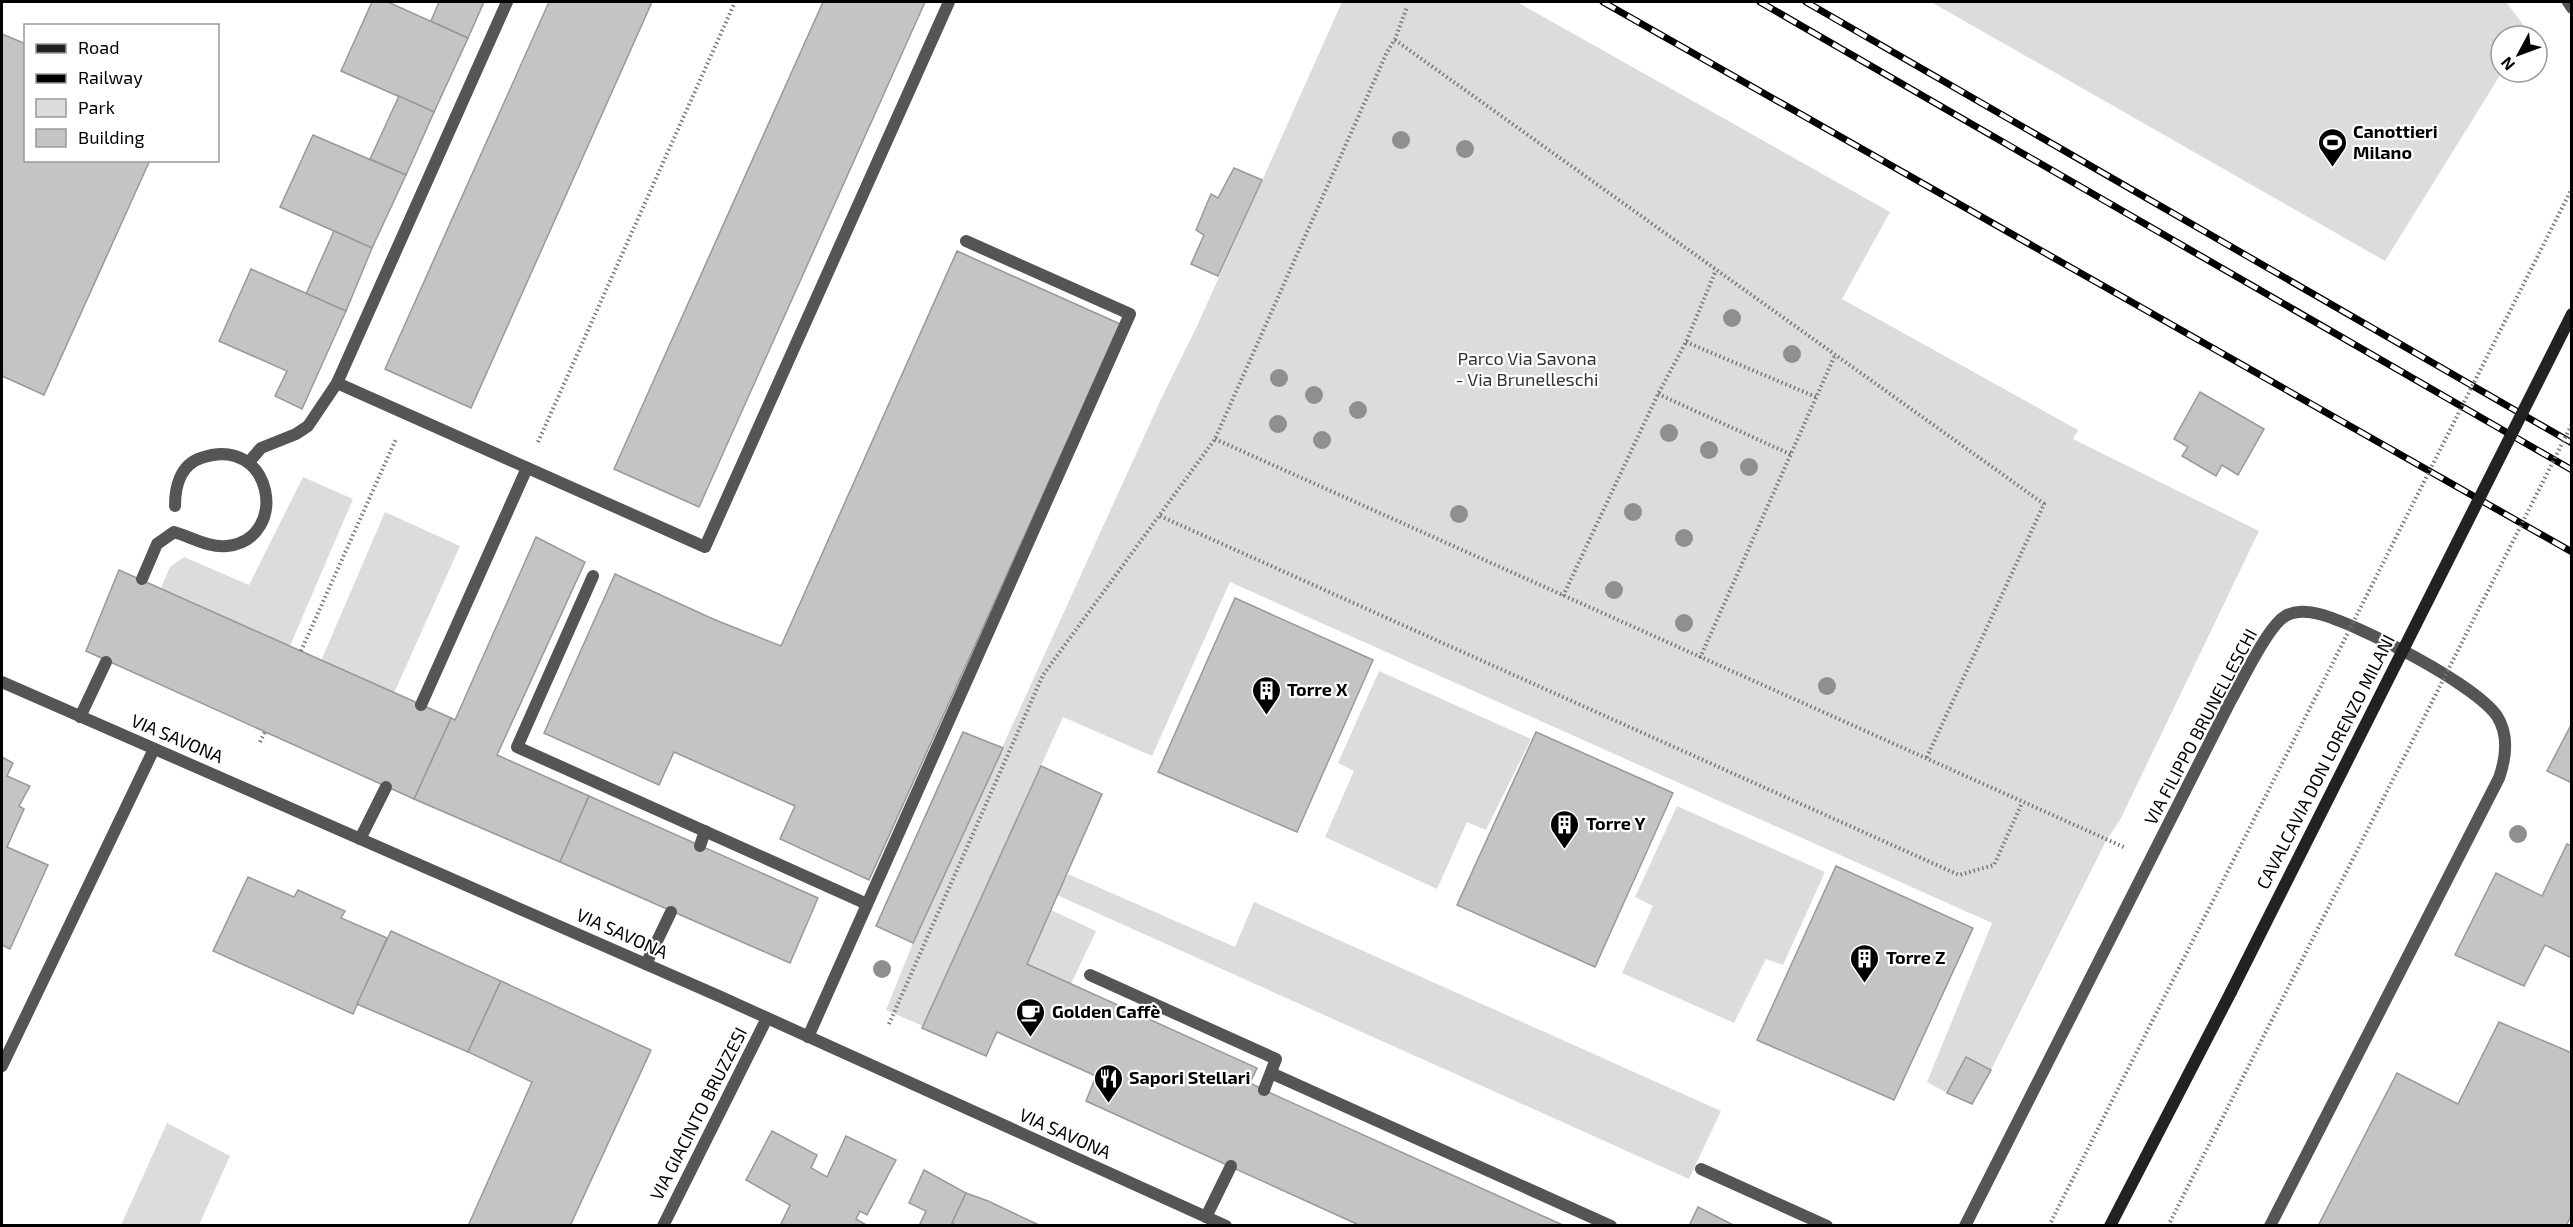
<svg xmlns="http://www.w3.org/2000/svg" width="2573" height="1227" font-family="'Exo 2',sans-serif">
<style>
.green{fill:#dcdcdc}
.building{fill:#c4c4c4;stroke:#999;stroke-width:1.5}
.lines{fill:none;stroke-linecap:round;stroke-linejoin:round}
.path{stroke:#777;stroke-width:4;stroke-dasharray:1.5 3;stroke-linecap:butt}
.lane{stroke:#555;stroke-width:12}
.street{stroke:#555;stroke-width:12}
.secondary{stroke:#222;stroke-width:12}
.rail-casing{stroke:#000;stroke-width:7}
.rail{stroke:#fff;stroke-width:4.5;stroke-dasharray:14;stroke-linecap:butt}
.path-bridge{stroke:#777;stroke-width:4;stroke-dasharray:1.5 3;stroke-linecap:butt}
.secondary-bridge{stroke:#222;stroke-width:12}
.tree{fill:#8f8f8f}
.labels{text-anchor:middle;stroke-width:4.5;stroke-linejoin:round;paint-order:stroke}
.poi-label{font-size:18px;font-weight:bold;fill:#000;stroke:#fff;text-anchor:start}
.park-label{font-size:18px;fill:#333;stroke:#fff}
.street-label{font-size:18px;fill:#000;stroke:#fff}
</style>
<rect width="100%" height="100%" fill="#fff"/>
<!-- green -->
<g class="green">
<polygon points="1342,2 1517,2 1890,212 1842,299 2078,430 2073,439 2259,531 2120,820 2107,839 1991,1070 1966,1057 1947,1093 1927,1082 1992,923 1230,582 1152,756 1063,717 923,1026 886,1010 913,943 1162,397 1198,324"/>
<polygon points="1931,2 2506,2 2528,31 2524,36 2501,36 2502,72 2385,261"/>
<polygon points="303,477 353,499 290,646 161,588 170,567 184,557 249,585"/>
<polygon points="385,512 460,546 394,693 321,661"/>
<polygon points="1379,671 1531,739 1486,830 1467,822 1437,889 1325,837 1354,771 1338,763"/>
<polygon points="1677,806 1825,872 1783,965 1766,959 1734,1023 1622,973 1653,906 1635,897"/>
<polygon points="1068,874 1235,947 1254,902 1721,1111 1689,1179 1057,895"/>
<polygon points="1051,910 1096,931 1071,984 1027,964"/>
<polygon points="167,1123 230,1156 199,1225 121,1225"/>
</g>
<!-- building -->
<g class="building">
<polygon points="372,2 388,2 468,38 434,112 341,71"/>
<polygon points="439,2 484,2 468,38 431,21"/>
<polygon points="549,2 652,2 471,408 385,369"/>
<polygon points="823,2 925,2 699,507 614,469"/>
<polygon points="2,34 26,44 26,160 150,160 44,395 2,376"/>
<polygon points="399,96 434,112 406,175 370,159"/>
<polygon points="313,135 406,175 372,248 280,207"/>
<polygon points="1234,168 1262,180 1218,276 1191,264 1204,235 1196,230 1211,194 1218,198"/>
<polygon points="334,231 372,248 346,311 306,294"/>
<polygon points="957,251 1120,324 869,880 780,839 795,806 674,752 659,785 544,733 615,574 713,619 781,646"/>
<polygon points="251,269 346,311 302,409 275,396 287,371 219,341"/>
<polygon points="2200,392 2264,429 2238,475 2222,465 2216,476 2182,456 2188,447 2174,439"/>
<polygon points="536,537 585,562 497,755 589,796 560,862 414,799 451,718 455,720"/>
<polygon points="119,570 451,718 414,799 86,651"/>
<polygon points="1235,598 1373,660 1297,832 1158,772"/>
<polygon points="2572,723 2572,783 2547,771"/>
<polygon points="963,732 1003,748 913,943 876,926"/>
<polygon points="1536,732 1673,793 1595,967 1457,905"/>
<polygon points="2,757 13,763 7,776 30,786 19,806 24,809 7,847 48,865 10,949 2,945"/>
<polygon points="1041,766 1102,794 1027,964 1257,1068 1250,1083 1264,1090 1565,1226 1361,1226 1086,1101 1096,1076 997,1032 986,1056 922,1028"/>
<polygon points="589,796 818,898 790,963 560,862"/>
<polygon points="2567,844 2572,846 2572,958 2545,945 2524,986 2455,955 2496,873 2542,896"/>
<polygon points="1836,866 1973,928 1894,1100 1757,1040"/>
<polygon points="248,877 294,897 298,890 322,901 345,911 341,918 387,938 353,1014 213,951"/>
<polygon points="391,931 501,981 468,1052 357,1004"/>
<polygon points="501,981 651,1050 570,1226 468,1226 532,1082 468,1052"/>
<polygon points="2499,1022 2572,1053 2572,1214 2566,1226 2318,1226 2397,1073 2458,1104"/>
<polygon points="1966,1057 1991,1070 1972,1104 1947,1093"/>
<polygon points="772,1131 817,1155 811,1168 827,1177 846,1136 896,1160 867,1215 860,1211 856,1219 868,1226 780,1226 790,1205 746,1180"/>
<polygon points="924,1170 966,1193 951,1226 919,1226 926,1211 909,1203"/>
<polygon points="966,1193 988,1201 1041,1226 957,1226 952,1223"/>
<polygon points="1698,1207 1735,1226 1689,1226"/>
</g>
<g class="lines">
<!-- path -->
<g class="path">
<polyline points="1395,40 2044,504 1926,759"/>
<polyline points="1686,342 1816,397"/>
<polyline points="1658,394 1792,455"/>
<polyline points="1215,439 2126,848"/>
<polyline points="538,442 735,2"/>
<polyline points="1160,516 1959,875 1994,865 2022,803"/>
<polyline points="1563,596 1658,394 1686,342 1716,270"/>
<polyline points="301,651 396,439"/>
<polyline points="1700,658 1835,355"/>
<polyline points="260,742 265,732"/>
<polyline points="889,1024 1043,675 1215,439 1387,52 1395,39 1407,7"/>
</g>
<!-- lane -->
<g class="lane">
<polyline points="337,383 705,547 949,2"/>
<polyline points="249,462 261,448 296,434 308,426 337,383 507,2"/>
<polyline points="593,576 517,747 867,904"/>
<path d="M142,579L157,544L174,532C191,537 209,548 227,546C291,539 273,433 201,458C180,465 175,487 175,506"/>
<polyline points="421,705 527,468"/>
<polyline points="80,717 106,662"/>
<polyline points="360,839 386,787"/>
<polyline points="700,846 705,831"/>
<polyline points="646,964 671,912"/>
<polyline points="1090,975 1276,1059 1264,1090"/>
<polyline points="808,1037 1130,314 966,241"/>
<polyline points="2,1066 154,749"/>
<polyline points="1271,1073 1611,1226"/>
<polyline points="1701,1169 1827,1226"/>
<polyline points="1206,1217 1231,1166"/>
</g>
<!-- street -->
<g class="street">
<polyline points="2568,2 2572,8"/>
<polyline points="2,682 721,997 1226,1226"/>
<polyline points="663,1226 767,1018"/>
<path d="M1965,1226L2230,702C2241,683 2267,628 2284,617C2293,610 2309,611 2319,614C2358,624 2475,684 2497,716C2509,735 2506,758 2499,778L2270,1226"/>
</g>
<!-- secondary -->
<polyline class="secondary" points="2110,1226 2231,992"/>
<defs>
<g id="rail">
<polyline points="1603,2 2572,552"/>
<polyline points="1760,2 2572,470"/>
<polyline points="1806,2 2572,443"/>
</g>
</defs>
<!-- rail casing -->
<use href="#rail" class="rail-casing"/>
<!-- rail -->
<use href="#rail" class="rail"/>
<!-- path-bridge -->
<g class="path-bridge">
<polyline points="2049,1226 2572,188"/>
<polyline points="2168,1226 2572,424"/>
</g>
<!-- secondary-bridge -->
<polyline class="secondary-bridge" points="2231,992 2572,314"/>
</g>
<!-- trees -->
<g class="tree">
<circle cx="1401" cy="140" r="9"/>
<circle cx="1465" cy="149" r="9"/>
<circle cx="1732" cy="318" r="9"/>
<circle cx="1792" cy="354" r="9"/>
<circle cx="1279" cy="378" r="9"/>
<circle cx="1314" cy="395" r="9"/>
<circle cx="1358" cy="410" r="9"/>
<circle cx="1278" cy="424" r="9"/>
<circle cx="1669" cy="433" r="9"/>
<circle cx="1322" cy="440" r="9"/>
<circle cx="1709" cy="450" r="9"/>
<circle cx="1749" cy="467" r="9"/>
<circle cx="1633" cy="512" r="9"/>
<circle cx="1459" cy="514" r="9"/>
<circle cx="1684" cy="538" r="9"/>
<circle cx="1614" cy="590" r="9"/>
<circle cx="1684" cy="623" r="9"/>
<circle cx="1827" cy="686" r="9"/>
<circle cx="2518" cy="834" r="9"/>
<circle cx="882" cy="969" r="9"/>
</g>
<!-- icons -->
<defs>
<symbol id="stadium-pin" viewBox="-11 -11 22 30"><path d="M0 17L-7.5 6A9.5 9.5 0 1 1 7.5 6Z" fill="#000" stroke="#fff"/><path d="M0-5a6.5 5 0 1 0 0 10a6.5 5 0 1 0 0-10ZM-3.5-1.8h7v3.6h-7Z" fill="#fff"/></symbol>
<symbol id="building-pin" viewBox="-11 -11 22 30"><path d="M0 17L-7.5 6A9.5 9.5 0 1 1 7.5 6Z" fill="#000" stroke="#fff"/><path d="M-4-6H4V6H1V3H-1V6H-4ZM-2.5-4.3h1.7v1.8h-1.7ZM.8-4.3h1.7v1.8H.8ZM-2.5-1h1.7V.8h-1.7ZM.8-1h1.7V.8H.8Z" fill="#fff"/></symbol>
<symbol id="cafe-pin" viewBox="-11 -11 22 30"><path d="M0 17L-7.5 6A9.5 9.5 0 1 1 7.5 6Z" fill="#000" stroke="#fff"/><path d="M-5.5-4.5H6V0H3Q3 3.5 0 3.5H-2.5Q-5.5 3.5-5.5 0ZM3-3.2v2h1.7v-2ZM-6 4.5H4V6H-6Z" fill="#fff"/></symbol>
<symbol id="restaurant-pin" viewBox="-11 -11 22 30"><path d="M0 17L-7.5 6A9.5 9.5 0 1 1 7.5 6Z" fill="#000" stroke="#fff"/><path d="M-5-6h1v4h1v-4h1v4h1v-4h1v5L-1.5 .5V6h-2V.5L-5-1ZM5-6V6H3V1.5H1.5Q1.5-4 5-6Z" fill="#fff"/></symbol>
</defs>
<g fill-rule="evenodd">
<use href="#stadium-pin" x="2316" y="126" width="33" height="45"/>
<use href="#building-pin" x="1250" y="674" width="33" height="45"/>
<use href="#building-pin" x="1548" y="808" width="33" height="45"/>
<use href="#building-pin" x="1848" y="942" width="33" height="45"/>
<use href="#cafe-pin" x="1014" y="996" width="33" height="45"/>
<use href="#restaurant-pin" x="1092" y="1062" width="33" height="45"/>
</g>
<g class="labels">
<!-- poi labels -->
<g class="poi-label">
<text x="2353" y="138">Canottieri<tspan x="2353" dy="21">Milano</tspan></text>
<text x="1287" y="696">Torre X</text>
<text x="1586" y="830">Torre Y</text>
<text x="1886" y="964">Torre Z</text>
<text x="1052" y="1018">Golden Caffè</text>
<text x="1129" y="1084">Sapori Stellari</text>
</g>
<!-- park labels -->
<g class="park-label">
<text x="1527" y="365">Parco Via Savona<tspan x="1527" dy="21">- Via Brunelleschi</tspan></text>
</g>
<!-- street labels -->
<g class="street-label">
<text transform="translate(2201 727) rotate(-62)" y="6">VIA FILIPPO BRUNELLESCHI</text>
<text transform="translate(177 739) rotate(23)" y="6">VIA SAVONA</text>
<text transform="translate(2326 762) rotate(-63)" y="6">CAVALCAVIA DON LORENZO MILANI</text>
<text transform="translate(622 934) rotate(24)" y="6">VIA SAVONA</text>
<text transform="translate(699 1114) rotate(-63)" y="6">VIA GIACINTO BRUZZESI</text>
<text transform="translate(1065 1134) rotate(24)" y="6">VIA SAVONA</text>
</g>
</g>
<!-- border -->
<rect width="2573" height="1227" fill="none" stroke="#000000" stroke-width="6"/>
<!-- legend -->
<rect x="24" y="24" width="195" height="138" fill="#ffffff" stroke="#999999" stroke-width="1.5"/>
<rect x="36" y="44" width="30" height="9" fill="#222222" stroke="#999999" stroke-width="1.5"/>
<text x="78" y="54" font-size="18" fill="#000000">Road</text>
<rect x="36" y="74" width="30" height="9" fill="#000000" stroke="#999999" stroke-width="1.5"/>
<text x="78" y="84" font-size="18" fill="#000000">Railway</text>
<rect x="36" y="99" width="30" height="18" fill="#dcdcdc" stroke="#999999" stroke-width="1.5"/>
<text x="78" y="114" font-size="18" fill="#000000">Park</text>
<rect x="36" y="129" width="30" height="18" fill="#c4c4c4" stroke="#999999" stroke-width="1.5"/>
<text x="78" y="144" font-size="18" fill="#000000">Building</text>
<!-- north arrow -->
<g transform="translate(2519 54) rotate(229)"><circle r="28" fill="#ffffff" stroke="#999999" stroke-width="1.5"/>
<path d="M0-4.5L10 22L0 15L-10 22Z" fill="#000000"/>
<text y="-9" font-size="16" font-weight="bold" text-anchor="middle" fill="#000000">N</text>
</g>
</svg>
